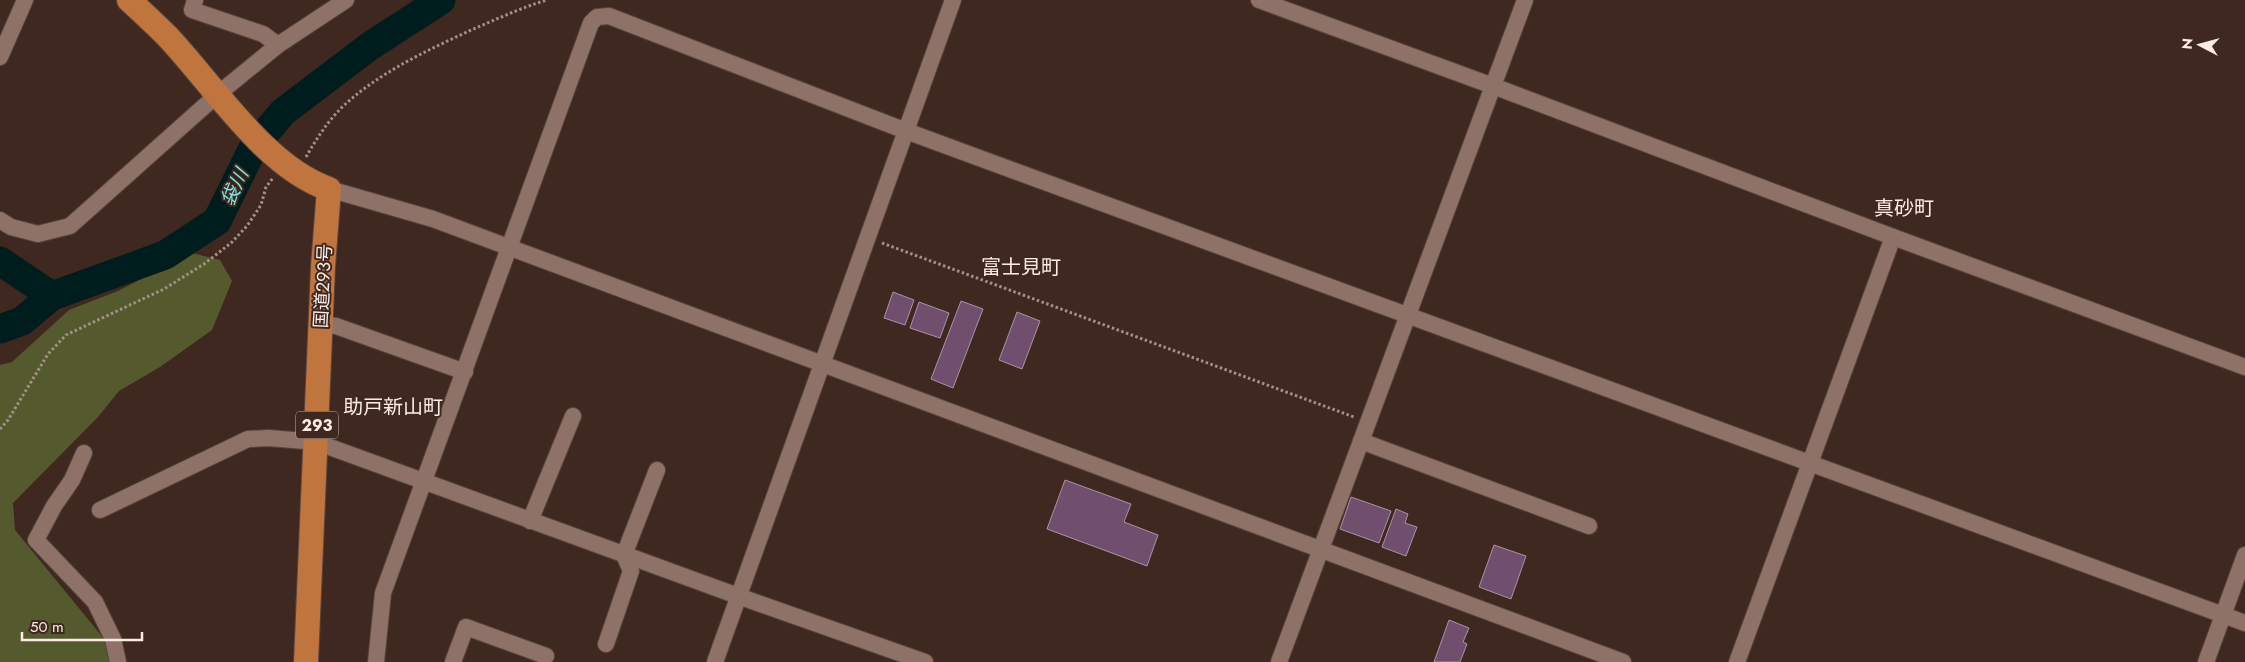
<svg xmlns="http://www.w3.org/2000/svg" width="2245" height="662" font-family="Jost,'Noto Sans JP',sans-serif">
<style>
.forest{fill:#555a2e}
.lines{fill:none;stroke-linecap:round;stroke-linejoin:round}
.river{stroke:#001d1d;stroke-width:29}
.building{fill:#704f6e;stroke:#a993a7}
.minor-casing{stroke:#59453d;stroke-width:18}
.highway-casing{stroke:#59453d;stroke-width:26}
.path{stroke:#a39088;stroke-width:3;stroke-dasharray:2.5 2.5;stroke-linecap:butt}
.minor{stroke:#8e7268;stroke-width:16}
.highway{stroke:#c1753e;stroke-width:24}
.labels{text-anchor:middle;stroke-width:4;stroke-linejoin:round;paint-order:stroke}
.shield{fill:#3f281f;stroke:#c3b1aa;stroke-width:1}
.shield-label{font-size:16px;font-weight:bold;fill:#fcece6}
.street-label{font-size:18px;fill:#fcece6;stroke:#3f281f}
.water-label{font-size:19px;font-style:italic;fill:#81e5e5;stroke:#3f281f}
.quarter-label{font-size:20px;fill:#fcece6;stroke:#3f281f}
</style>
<rect width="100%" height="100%" fill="#3f281f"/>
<!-- forest -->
<polygon class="forest" points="192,253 220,260 232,281 212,330 160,367 119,391 98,417 13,503 15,530 114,651 113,662 0,662 0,365 12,362 69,310 118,291"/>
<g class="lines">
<!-- river -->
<g class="river">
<polyline points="0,261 52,296"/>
<polyline points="0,329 22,321 52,296 165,255 217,221 254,146 283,112 370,46 441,0"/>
</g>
</g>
<!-- building -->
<g class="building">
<polygon points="893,292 914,300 905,325 884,318"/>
<polygon points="961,301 983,309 953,388 931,379"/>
<polygon points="919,302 949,313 940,338 910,328"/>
<polygon points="1017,312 1040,321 1022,369 999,360"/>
<polygon points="1065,480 1131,504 1124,522 1158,535 1147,566 1047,529"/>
<polygon points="1351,497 1391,511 1379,543 1340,529"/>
<polygon points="1396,509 1408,514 1405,523 1417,527 1406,556 1382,547"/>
<polygon points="1494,545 1526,556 1511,599 1479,587"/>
<polygon points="1449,620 1469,628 1463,642 1467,644 1460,662 1434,662"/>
</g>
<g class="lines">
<defs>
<g id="minor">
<polyline points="195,0 192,10 263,34 278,45"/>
<polyline points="1259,0 1493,86 1525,0"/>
<polyline points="0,57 25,0"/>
<polyline points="329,189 433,219 1623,662"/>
<polyline points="0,220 11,227 38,234 70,226 218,94 278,45 346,0"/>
<polyline points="321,324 336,326 465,372"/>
<polyline points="1361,441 1589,526"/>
<polyline points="84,453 72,480 54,506 36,540 95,602 113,639 118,662"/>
<polyline points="100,510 248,439 269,438 316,442 738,596 925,662"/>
<polyline points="530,521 573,416"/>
<polyline points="606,644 631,571 624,555 657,470"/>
<polyline points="376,662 383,593 591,23 597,17 609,16 906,131 2245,623"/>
<polyline points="453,662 466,627 546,656"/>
<polyline points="715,662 953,0"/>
<polyline points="1279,662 1493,86 1893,237 2245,367"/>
<polyline points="1737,662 1893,237"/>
<polyline points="2206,662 2245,555"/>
</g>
<path id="highway" d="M129,0C142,12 155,24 168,37C214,86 265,167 329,189L323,267L306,662"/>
</defs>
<!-- minor casing -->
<use href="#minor" class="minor-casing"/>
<!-- highway casing -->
<use href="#highway" class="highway-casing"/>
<!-- path -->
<g class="path">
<path d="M306,157C318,136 331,116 350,100C385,70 428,50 469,31C495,20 520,8 547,0"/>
<polyline points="882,243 1354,417"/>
<polyline points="0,429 8,420 48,354 66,335 164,289 204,264 231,243 247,226 261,205 266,187 273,178"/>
</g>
<!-- minor -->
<use href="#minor" class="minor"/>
<!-- highway -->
<use href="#highway" class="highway"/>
</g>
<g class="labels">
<!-- shield labels -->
<rect class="shield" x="296" y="411.5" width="42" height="27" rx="4"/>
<g class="shield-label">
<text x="317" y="431">293</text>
</g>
<!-- street labels -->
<g class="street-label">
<text transform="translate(323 286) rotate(-87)" y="6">国道293号</text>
</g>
<!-- water labels -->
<g class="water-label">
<text transform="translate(234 187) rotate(-64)" y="7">袋川</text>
</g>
<!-- quarter labels -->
<g class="quarter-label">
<text x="1904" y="215">真砂町</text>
<text x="1021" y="274">富士見町</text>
<text x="393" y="414">助戸新山町</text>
</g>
</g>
<!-- north arrow -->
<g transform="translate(2200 45) rotate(276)" stroke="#3f281f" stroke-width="4" paint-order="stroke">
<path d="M0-4L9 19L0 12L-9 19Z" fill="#fcece6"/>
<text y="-8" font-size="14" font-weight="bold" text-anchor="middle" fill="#fcece6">N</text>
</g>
<!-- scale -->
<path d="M22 632v8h120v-8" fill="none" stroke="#fcece6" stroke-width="2.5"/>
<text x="30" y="632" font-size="15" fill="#fcece6" stroke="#3f281f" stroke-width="4" paint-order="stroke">50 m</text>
</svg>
